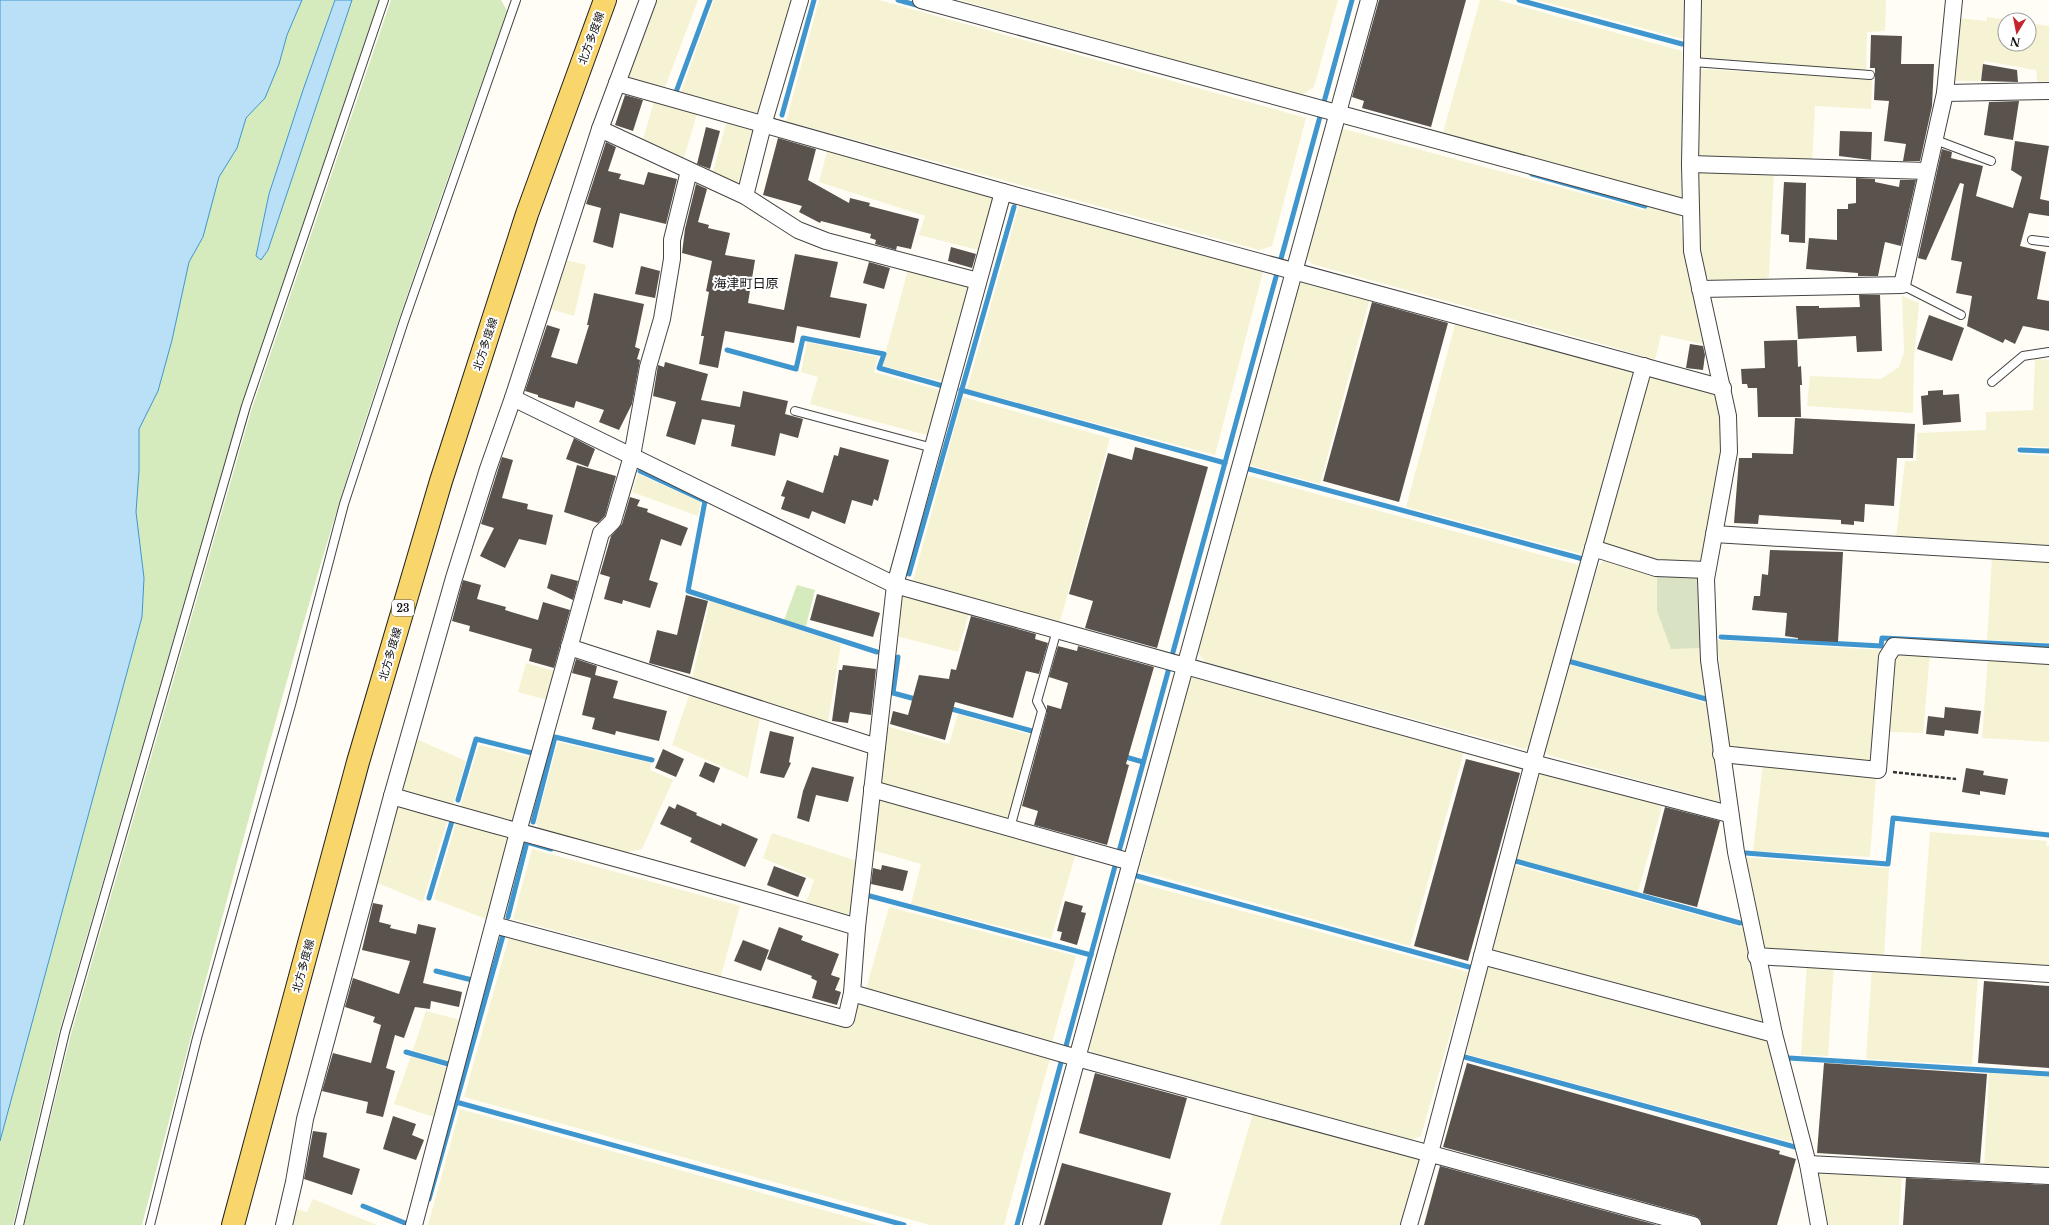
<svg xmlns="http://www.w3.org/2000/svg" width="2049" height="1225" font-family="'Libre Baskerville','Noto Sans JP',serif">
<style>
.farmland{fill:#f6f3d4}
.green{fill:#d5ebbd}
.cemetery{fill:#d9e3c4}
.water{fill:#b9e0f7;stroke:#3f96cf}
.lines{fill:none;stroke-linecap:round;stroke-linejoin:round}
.stream{stroke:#3f96cf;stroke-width:5}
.building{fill:#5a524d}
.service-casing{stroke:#444;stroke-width:10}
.minor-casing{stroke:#444;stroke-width:18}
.primary-casing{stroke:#222;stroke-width:24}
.path{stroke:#333;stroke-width:2.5;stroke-dasharray:4 2;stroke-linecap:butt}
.service{stroke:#fff;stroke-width:8}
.minor{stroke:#fff;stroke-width:16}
.primary{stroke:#f9d66b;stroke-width:22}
.labels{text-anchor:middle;stroke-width:4;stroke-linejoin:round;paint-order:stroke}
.shield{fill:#fff;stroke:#585858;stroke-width:1}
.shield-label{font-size:10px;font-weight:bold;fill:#111}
.street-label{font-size:11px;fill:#111;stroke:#fff}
.quarter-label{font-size:13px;fill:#111;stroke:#fff}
</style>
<rect width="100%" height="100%" fill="#fffdf5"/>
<!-- farmland -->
<g class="farmland">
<polygon points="654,0 698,0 665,87 630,79 627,71"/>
<polygon points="714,0 793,0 763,111 753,114 681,92"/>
<polygon points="819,0 879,0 1306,118 1272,246 1259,250 786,121"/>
<polygon points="959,0 1338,0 1314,87 1302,95"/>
<polygon points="1480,0 1498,0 1682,51 1681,201 1442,136"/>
<polygon points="1537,0 1685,0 1683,39"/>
<polygon points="1702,0 1886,0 1885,31 1867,32 1866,72 1700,59"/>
<polygon points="1987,17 2009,20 2005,20 2005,44 2029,44 2029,23 2049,26 2049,81 2037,82 2036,70 1984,61 1980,81 1955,81 1958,18 1987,21"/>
<polygon points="1699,69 1872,79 1871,109 1815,106 1812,163 1703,160 1695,153"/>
<polygon points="655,98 698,110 684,158 643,139"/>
<polygon points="727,119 756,130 743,180 736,183 713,172"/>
<polygon points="1340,128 1644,210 1646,203 1679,212 1685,254 1708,345 1661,335 1655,360 1606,345 1312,264 1307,259"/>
<polygon points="828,148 996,195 982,251 919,235 925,216 819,182"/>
<polygon points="1701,169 1774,171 1769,276 1764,281 1712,281 1703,274 1698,244 1696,175"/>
<polygon points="1020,201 1264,268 1215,455 967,389"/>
<polygon points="562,259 586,265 574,316 546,308"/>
<polygon points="909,266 971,287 945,382 882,366"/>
<polygon points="1305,280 1370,298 1320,484 1249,465 1298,285"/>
<polygon points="1902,296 1919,303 1914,360 1913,413 1807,406 1810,376 1881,379 1899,367 1904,352"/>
<polygon points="1456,321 1629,369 1634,378 1585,555 1406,507"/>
<polygon points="807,342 878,357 874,372 942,391 930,436 810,404 818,377 801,372"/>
<polygon points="2035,359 2049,360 2049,447 2018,446 2017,454 2049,456 2049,547 1896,538 1905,461 1916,461 1917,433 1986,430 1986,412 2033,410"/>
<polygon points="1655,377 1714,392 1723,405 1726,432 1702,564 1659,564 1603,544 1647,380"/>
<polygon points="963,397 1110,438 1060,622 913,581"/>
<polygon points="638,474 701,502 698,516 632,492"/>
<polygon points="1247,475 1582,566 1531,746 1524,749 1205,662 1198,653"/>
<polygon points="1992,557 2049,561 2049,643 1987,640"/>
<polygon points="1606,559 1657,575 1657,611 1701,648 1708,697 1571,660 1598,566"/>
<polygon points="908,593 970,610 958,652 896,636 899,597"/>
<polygon points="710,600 841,644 828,722 692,678"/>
<polygon points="1717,640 1883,650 1875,757 1869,763 1737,749 1728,745"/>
<polygon points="1897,652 1930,653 1923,733 1889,732 1893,655"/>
<polygon points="1988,657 2049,661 2049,742 1982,738"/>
<polygon points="526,663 555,671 547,700 518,692"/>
<polygon points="1567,664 1710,704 1719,802 1548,755 1544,749"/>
<polygon points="1199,673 1465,748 1410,946 1139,871 1190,677"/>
<polygon points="691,690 761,713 748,778 672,745"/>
<polygon points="958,714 1031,735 1007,822 886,788 878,782 887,726 949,744"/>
<polygon points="414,738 466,761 453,805 404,790 402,782"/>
<polygon points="558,742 651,763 650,770 673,780 642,849 625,853 539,830 536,823"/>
<polygon points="479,745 532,758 517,816 509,821 460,807"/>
<polygon points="1763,763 1871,774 1876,779 1870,857 1753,851"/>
<polygon points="1542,769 1663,803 1638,892 1512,858 1535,773"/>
<polygon points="881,800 1076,853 1051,939 911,904 921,864 872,850 876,805"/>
<polygon points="401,805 448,818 423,902 373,881 394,807"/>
<polygon points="457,819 508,834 510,840 486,919 434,899"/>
<polygon points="1930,832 2047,841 2046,846 2049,846 2049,969 1920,960"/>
<polygon points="772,833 857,861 852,911 845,916 806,903 814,880 763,858"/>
<polygon points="532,849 740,906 721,976 513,919"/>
<polygon points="1745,857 1889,868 1884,958 1770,951 1761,945"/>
<polygon points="1514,865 1744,928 1766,1022 1761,1026 1492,952"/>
<polygon points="1135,882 1468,972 1421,1136 1412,1140 1092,1053 1089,1047"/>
<polygon points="889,907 1076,956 1052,1042 866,989"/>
<polygon points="510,933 848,1026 855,1006 860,1005 1051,1055 1004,1225 930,1225 464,1097"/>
<polygon points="1807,962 1834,964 1828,1056 1801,1055"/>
<polygon points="1488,966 1766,1038 1772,1046 1795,1143 1466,1054"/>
<polygon points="1872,966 1978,974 1972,1065 1866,1059"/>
<polygon points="426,1011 461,1020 450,1062 413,1050"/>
<polygon points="411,1056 448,1068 434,1117 394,1104"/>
<polygon points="1989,1073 2049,1077 2049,1173 1984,1169"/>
<polygon points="460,1109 877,1225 428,1225"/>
<polygon points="1254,1110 1415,1155 1420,1162 1402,1225 1220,1225"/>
<polygon points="1820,1167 1902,1172 1899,1225 1823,1225 1814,1173"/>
<polygon points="313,1199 377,1225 291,1225 296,1209 307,1212"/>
</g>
<!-- green -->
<g class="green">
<polygon points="302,0 335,0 269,194 256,256 261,260 268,250 352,0 379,0 241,406 59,1032 13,1225 0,1225 0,1141 3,1125 142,617 144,578 136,512 139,471 139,429 158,391 172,340 189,262 203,237 219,177 237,148 246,118 265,98 279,64 287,35"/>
<path d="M391,0H501L507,11C450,173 391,335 340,500C267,739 205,983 142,1225H24L71,1034L252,408Z"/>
<polygon points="797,585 815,590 806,626 784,620"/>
</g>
<!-- cemetery -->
<polygon class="cemetery" points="1657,575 1697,575 1701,648 1671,649 1657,611"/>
<!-- water -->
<g class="water">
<polygon points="0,0 302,0 287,35 279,64 265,98 246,118 237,148 219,177 203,237 189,262 172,340 158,391 139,429 139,471 136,512 144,578 142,617 0,1141"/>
<polygon points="335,0 352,0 268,250 261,260 256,256 269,194 303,90"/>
</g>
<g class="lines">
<!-- stream -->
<g class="stream">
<polyline points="898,0 920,6"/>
<polyline points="1519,0 1682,44"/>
<polyline points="676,92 710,0"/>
<polyline points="782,115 814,0"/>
<polyline points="1532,174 1645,206"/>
<polyline points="727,350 796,369 803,338 884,354 879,368 943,386"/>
<polyline points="961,390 1225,463"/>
<polyline points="2020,450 2049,451"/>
<polyline points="1249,469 1583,559"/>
<polyline points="640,471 705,501 688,591 877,652"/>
<polyline points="909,574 1014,207"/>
<polyline points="1721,637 1881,646 1882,638 2049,646"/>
<polyline points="1173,652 1352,0"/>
<polyline points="898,657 893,693 919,700"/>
<polyline points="1569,658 1568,661 1706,699"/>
<polyline points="948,708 1032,731"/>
<polyline points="1122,756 1143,762"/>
<polyline points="458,800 476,739 532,753"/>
<polyline points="533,822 555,737 652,760"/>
<polyline points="1746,853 1888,864 1893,818 2049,835"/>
<polyline points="1512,864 1512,860 1740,923"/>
<polyline points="1137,876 1469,967"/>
<polyline points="870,896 1091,955"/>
<polyline points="429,898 452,821"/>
<polyline points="508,917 527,842 551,849"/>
<polyline points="436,971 472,980"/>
<polyline points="1066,1046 1169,668"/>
<polyline points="406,1052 448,1064"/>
<polyline points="1461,1053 1461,1056 1795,1147"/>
<polyline points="1789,1058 2049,1074"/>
<polyline points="456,1102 904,1225"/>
<polyline points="429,1199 504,932"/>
<polyline points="363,1206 405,1223"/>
<polyline points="1017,1225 1062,1059"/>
</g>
</g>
<!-- building -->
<g class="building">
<polygon points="1379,0 1466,0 1431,127 1362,108 1364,101 1352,97"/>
<polygon points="1871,35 1902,36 1901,64 1934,64 1932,106 1920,161 1903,161 1906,144 1884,141 1889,101 1874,100 1875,75 1875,68 1870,68"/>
<polygon points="1983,64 2017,70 2018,82 1981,81"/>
<polygon points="625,95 643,100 633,131 615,125"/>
<polygon points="2019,101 2013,140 1984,135 1989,102"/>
<polygon points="706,127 720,131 710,169 697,164"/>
<polygon points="1840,131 1872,132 1871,160 1839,156"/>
<polygon points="778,138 816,149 808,180 849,203 850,198 870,203 869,206 919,219 911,249 897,246 896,250 875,244 876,240 870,238 871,234 821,221 820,223 799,212 802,206 763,195"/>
<polygon points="2015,141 2049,146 2040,199 2049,201 2049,216 2029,213 2020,246 2046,252 2037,299 2049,301 2049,331 2023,326 2015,344 2005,339 2003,343 1967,326 1972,296 1956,293 1962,262 1951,260 1964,184 1960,183 1926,260 1918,258 1942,149 1952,152 1951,158 1983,166 1976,196 2013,208 2022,177 2011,170"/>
<polygon points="606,142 616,147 608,171 621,174 619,179 644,185 648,172 677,179 666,224 620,213 613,248 593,242 601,208 586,204"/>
<polygon points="1856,178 1875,179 1875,182 1899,187 1900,180 1916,180 1901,246 1885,242 1878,276 1858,276 1858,273 1806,269 1809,238 1837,240 1837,209 1848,209 1848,204 1856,203"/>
<polygon points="1784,182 1806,183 1805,243 1789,242 1789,235 1781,234"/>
<polygon points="696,184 707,189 698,222 709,225 708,228 730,233 725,255 755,260 748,303 784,310 795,254 838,262 830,297 867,304 860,338 797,326 794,343 725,331 718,368 699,364 704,336 701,336 709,292 706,291 712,261 682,253 685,229"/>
<polygon points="951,247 976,254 972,268 948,261"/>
<polygon points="869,262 890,268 884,289 863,283"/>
<polygon points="641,266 660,271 655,298 635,294"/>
<polygon points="594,293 644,304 635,347 640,349 637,359 640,360 632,404 619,430 599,422 604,410 576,401 574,408 538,397 538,395 525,391 547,325 560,329 551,357 577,364 589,325 587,325"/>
<polygon points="1859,295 1880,295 1882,351 1857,352 1856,336 1798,339 1796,306 1819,306 1819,308 1860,307"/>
<polygon points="1372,302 1448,323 1399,502 1323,481"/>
<polygon points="1929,315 1964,328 1952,361 1917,349"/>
<polygon points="1797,340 1798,367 1801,366 1802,385 1800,385 1801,417 1758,417 1757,388 1748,388 1747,384 1742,384 1741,369 1765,368 1764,341"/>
<polygon points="1690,344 1703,346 1705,355 1703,370 1686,368"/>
<polygon points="665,362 708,374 701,400 740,407 743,391 788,401 785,414 803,419 798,438 780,433 775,456 731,446 735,425 702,419 695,445 666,436 676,402 653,396 658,365 664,367"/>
<polygon points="1943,390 1943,395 1959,394 1961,422 1923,425 1921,396 1928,395 1928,391"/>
<polygon points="1795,418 1915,424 1913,458 1897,458 1894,506 1865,504 1864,522 1854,521 1854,525 1841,524 1841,520 1759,515 1758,524 1734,523 1739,458 1752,458 1752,453 1793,454"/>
<polygon points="574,438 595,449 588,467 566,459"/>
<polygon points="840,447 889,460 878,501 874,499 872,506 852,500 845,524 812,511 809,519 781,509 785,497 781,496 787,480 823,493 834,455 838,456"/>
<polygon points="1135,447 1208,467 1157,648 1085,628 1093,601 1069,594 1108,453 1132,460"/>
<polygon points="502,457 513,460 502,498 528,504 527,509 553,515 546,545 519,539 505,568 480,556 494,528 481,524"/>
<polygon points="577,465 616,476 605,516 598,523 564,512"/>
<polygon points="630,497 640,500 637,506 648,509 647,512 688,528 681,546 661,539 649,580 658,583 650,608 623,600 622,604 604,599 610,577 600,574 611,536 622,524"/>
<polygon points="1770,550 1843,552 1838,642 1798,640 1798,638 1785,636 1787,613 1752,610 1754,596 1760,596 1762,574 1768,575"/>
<polygon points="551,574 578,581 573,600 547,588"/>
<polygon points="463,580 481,585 477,599 506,607 505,610 538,620 543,602 570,610 554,668 529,661 532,649 469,631 470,626 452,621"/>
<polygon points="817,594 880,613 873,637 810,620"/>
<polygon points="686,595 708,601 690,674 649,663 657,630 677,635"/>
<polygon points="971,616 1036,634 1035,639 1048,643 1039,674 1026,671 1013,718 955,702 945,740 890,724 893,711 908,715 919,675 949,679 951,669 956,670"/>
<polygon points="1058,646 1077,651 1078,646 1154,667 1126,764 1129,765 1107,845 1034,825 1038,811 1022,806 1047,712 1047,705 1061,709 1068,683 1049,677"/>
<polygon points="576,659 597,666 595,675 618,681 613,698 667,711 659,741 616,731 615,735 592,729 595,718 582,715 591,678 572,673"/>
<polygon points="843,665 876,669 871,715 850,712 848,723 832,721 839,670 842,670"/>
<polygon points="1945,707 1981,711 1978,734 1945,730 1944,736 1926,734 1928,716 1944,718"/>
<polygon points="770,731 794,737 789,762 791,763 784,778 760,773"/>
<polygon points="663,749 684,759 676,777 655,768"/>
<polygon points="1466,759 1520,773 1468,961 1414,946"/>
<polygon points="705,762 720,768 714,783 699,776"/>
<polygon points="812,767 854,777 848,802 816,795 809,822 797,818 803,791"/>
<polygon points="1966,768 1984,771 1983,775 2008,779 2005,795 1980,791 1980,795 1962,792"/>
<polygon points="677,804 697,813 696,815 721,826 722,823 758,839 745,867 690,842 692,838 660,824 669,806 675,809"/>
<polygon points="1665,807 1720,821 1697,907 1643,893"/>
<polygon points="882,865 908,871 903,891 871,884 873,868 881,870"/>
<polygon points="774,866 806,878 798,897 767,885"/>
<polygon points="1065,901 1083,906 1081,912 1086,913 1077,945 1060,940 1062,932 1057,931"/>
<polygon points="373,903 383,905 379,922 391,925 390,928 416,934 418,924 436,928 423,983 462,992 459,1007 431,1001 430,1009 415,1007 404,1038 395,1035 386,1068 395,1071 383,1117 366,1113 368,1102 322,1091 333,1053 371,1063 381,1025 373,1022 375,1017 345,1007 353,978 399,994 410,961 362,950"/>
<polygon points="779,927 803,936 801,940 839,954 831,975 840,978 835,990 841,992 837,1005 812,998 817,981 811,978 812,976 767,959"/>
<polygon points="743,940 769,950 761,971 734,961"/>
<polygon points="1984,981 2049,986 2049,1068 1978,1063"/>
<polygon points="1467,1063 1780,1151 1779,1154 1796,1159 1777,1225 1702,1225 1700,1219 1695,1216 1443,1147"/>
<polygon points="1824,1063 1987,1074 1980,1163 1817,1153"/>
<polygon points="1095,1073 1187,1098 1170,1159 1079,1133"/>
<polygon points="393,1116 416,1124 412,1135 424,1140 416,1160 383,1149"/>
<polygon points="313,1131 327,1133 323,1157 360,1169 352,1195 304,1179"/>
<polygon points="1062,1163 1171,1193 1162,1225 1044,1225"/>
<polygon points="1440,1166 1657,1225 1424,1225"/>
<polygon points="1906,1178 2049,1185 2049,1225 1903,1225"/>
</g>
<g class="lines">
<defs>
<g id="service">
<polyline points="1693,62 1870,75"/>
<polyline points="1933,139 1991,161"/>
<polyline points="2032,240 2049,242"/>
<polyline points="1902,285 1961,315"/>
<polyline points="1992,382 2023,356 2049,352"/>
<polyline points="795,411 933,448"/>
<polyline points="1010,828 1042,711 1037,701 1057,630"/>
<polyline points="19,1225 65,1032 246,406 384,0"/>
<polyline points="150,1225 197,1038 291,705 344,504 404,321 516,0"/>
</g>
<g id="minor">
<polyline points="921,0 1690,209"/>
<polyline points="1693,0 1690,164 1692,251 1728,416 1729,452 1706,579 1709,660 1736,852 1774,1034 1808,1164 1819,1225"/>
<polyline points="617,83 1003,192 1723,388"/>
<polyline points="1945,93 2049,91"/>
<polyline points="600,129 745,196 798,230 826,241 978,281"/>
<polyline points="1690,164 1927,171"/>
<polyline points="1003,192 895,585 857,927 852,993 1077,1058 1693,1225"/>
<polyline points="745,196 763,125 800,0"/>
<polyline points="1700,289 1902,285 1945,93 1954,0"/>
<polyline points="513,398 895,585 1533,763 1729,814"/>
<polyline points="1714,534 2049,554"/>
<polyline points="1593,548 1656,568 1707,570"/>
<polyline points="569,647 877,747"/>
<polyline points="1721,754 1878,770 1887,657 1894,646 2049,656"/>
<polyline points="872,789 1131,862"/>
<path d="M392,796C547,841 703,880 857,927"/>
<polyline points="494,925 846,1019 852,993"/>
<polyline points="1482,956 1774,1034"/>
<polyline points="1756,956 2049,974"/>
<polyline points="1808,1164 2049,1176"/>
<polyline points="284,1225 294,1182 305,1119 392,796 454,578 488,469 513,398 600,129 648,0"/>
<polyline points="414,1225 518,832 601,533 613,521 632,456 648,367 662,319 672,259 672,240 689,171"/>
<polyline points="1031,1225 1369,0"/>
<polyline points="1409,1225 1430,1153 1533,763 1644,366"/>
</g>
<polyline id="primary" points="233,1225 358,762 441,481 527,214 605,0"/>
</defs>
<!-- service casing -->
<use href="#service" class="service-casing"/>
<!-- minor casing -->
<use href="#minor" class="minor-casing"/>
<!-- primary casing -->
<use href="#primary" class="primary-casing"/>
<!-- path -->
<polyline class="path" points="1893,772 1956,779"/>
<!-- service -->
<use href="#service" class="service"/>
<!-- minor -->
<use href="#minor" class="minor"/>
<!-- primary -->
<use href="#primary" class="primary"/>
</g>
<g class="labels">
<!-- shield labels -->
<rect class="shield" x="392" y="600" width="22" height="16" rx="3"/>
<g class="shield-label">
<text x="403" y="612">23</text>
</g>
<!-- street labels -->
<g class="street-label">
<text transform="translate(591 38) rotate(-70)" y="4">北方多度線</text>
<text transform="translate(485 344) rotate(-72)" y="4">北方多度線</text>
<text transform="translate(390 654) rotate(-74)" y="4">北方多度線</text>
<text transform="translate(303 966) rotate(-75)" y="4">北方多度線</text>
</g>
<!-- quarter labels -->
<g class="quarter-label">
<text x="746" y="288">海津町日原</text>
</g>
</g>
<!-- north arrow -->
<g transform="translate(2017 32) rotate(190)"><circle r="19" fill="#ffffff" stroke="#a0a0a0"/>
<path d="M0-3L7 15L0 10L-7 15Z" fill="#c4262e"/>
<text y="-6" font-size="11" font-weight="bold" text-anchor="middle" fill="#111111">N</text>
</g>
</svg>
